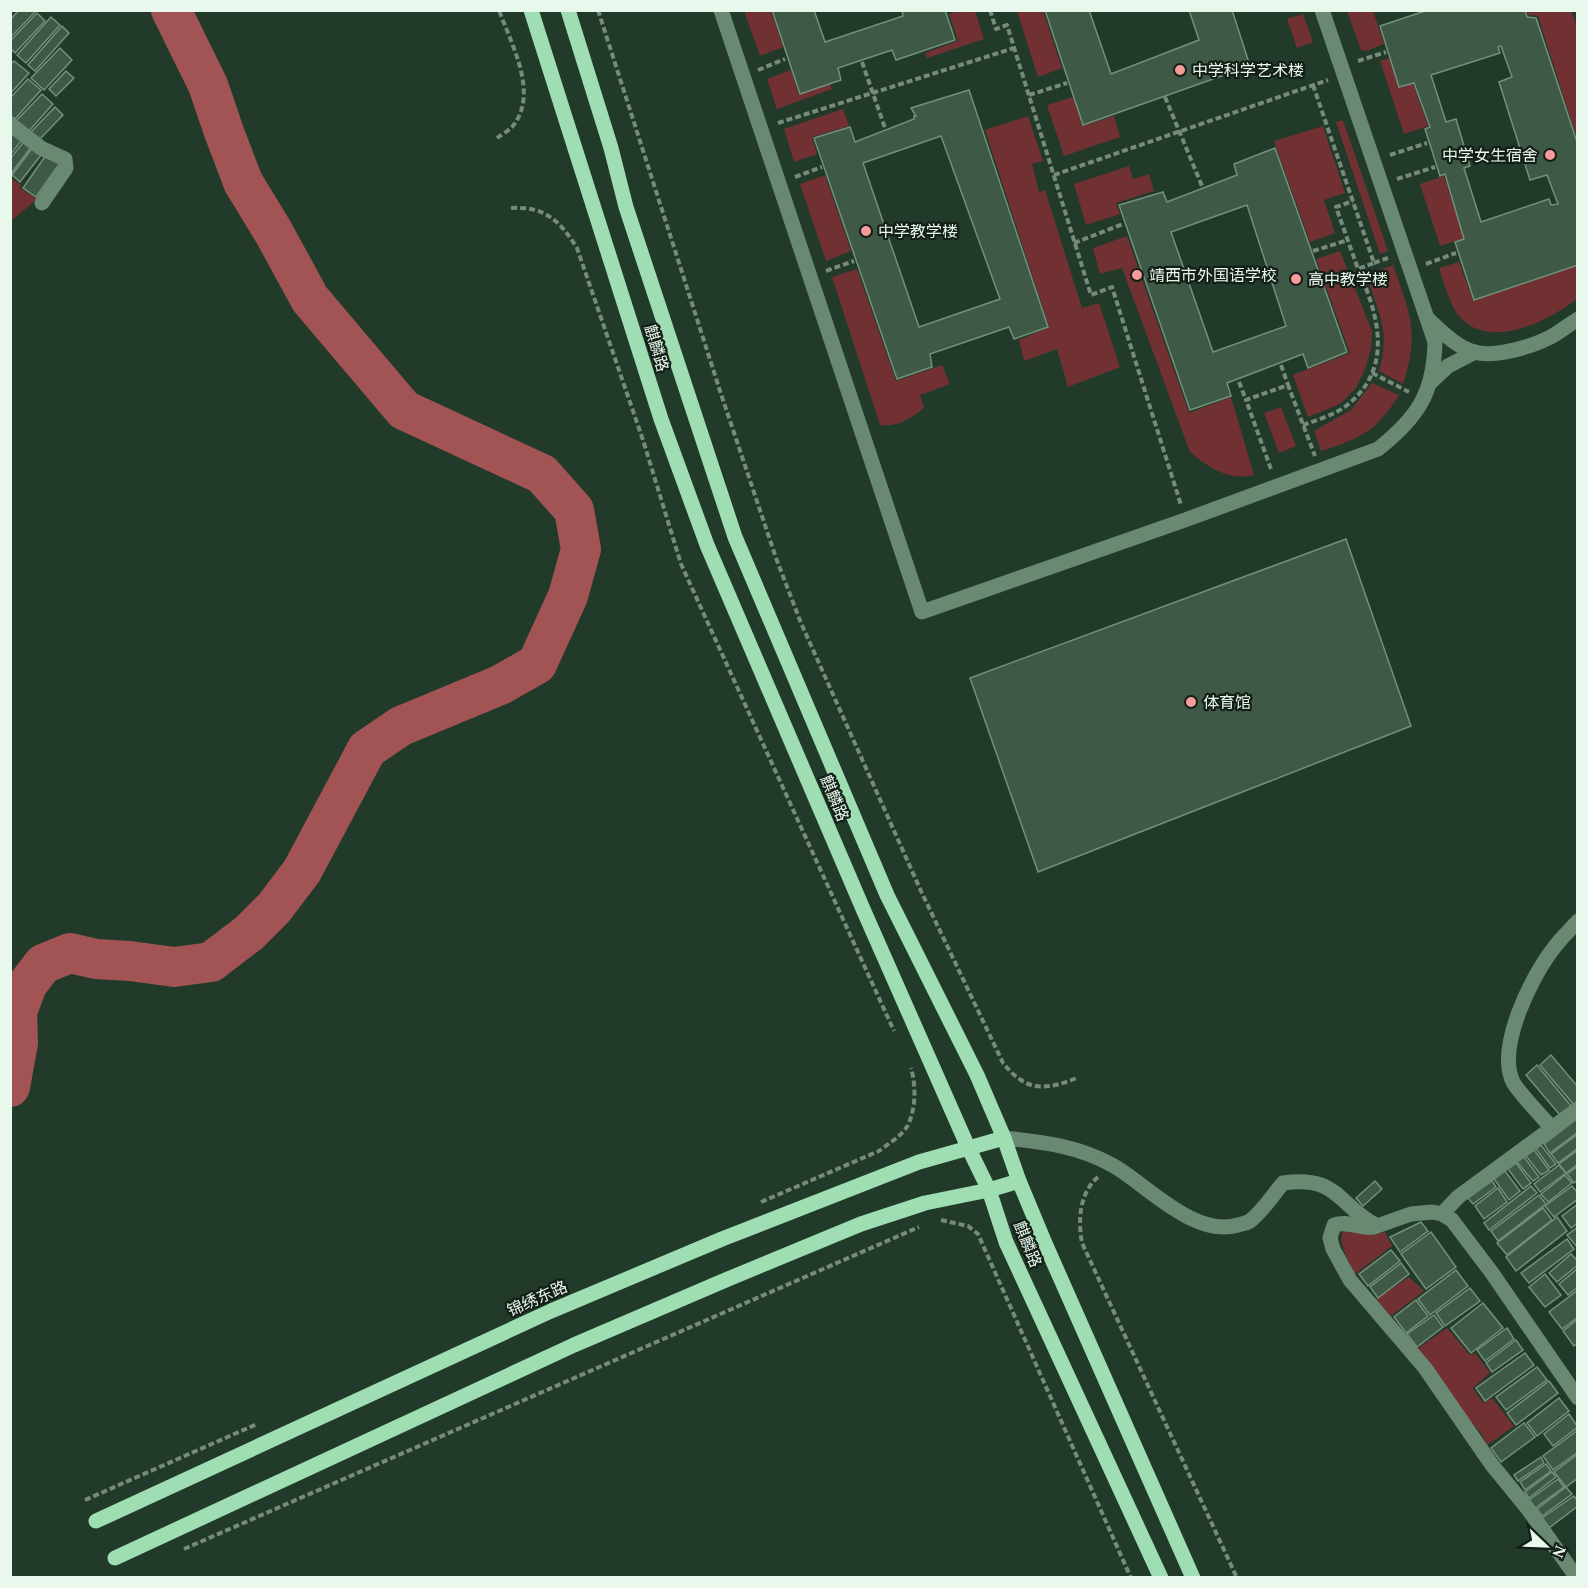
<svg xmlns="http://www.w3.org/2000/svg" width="1588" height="1588" font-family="'Times New Roman','Noto Sans SC',serif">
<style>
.green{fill:#713132}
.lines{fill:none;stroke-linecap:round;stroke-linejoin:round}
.river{stroke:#a25353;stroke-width:40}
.building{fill:#3f5947;stroke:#74907d;stroke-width:1.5;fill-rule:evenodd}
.path{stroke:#768b7d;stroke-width:4;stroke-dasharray:6 3;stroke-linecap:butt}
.minor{stroke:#6a8973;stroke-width:15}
.major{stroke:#9edeb2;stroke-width:15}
.poi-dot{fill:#f59b9a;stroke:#131e17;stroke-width:2}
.labels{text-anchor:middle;stroke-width:4.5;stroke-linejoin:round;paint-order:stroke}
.poi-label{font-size:16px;fill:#e8f8ec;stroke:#131e17;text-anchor:start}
.street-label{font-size:16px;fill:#e8f8ec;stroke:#131e17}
</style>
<rect width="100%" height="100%" fill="#213a2a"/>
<!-- green -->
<g class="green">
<polygon points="744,11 771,11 783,47 760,56"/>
<polygon points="958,11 975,11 984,39 927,58 925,53 958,41 949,14"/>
<polygon points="1017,11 1043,11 1062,68 1038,77"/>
<polygon points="1347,11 1373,11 1384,44 1366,51 1361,50"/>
<polygon points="1527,11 1571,11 1578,29 1577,139 1538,16 1528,15"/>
<polygon points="1303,14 1313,42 1297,48 1287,19"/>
<polygon points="1389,58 1399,88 1413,84 1428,126 1404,134 1380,61"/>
<polygon points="791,70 799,95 830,84 832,89 777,109 767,79"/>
<polygon points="1073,97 1082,126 1114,116 1120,137 1064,156 1047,105"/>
<polygon points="843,109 849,126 812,137 817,154 794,162 784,129"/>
<polygon points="1028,116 1043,161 1032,164 1039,192 1045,190 1082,308 1099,303 1120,367 1068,387 1057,349 1024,361 1019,340 1049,327 985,130"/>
<polygon points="1343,120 1388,251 1380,254 1336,122"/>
<polygon points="1323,126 1345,193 1324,200 1335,233 1310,242 1274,141"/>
<polygon points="1129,166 1133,179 1149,174 1154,191 1116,203 1120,214 1086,225 1074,184"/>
<polygon points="825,175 851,251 826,261 800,184"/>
<polygon points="1444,176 1464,238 1440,246 1420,184"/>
<polygon points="11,178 21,185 20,188 37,199 11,221"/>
<path d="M1127,236L1189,413L1231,397L1254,475C1229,481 1209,468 1190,452L1122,268L1100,274L1093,248Z"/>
<polygon points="1340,251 1372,331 1371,349 1365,369 1356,388 1340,404 1308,417 1293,375 1350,353 1316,259"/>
<path d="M1459,262L1473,300L1577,266V299C1549,320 1493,350 1462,319C1449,306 1445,285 1439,268Z"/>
<path d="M1393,265C1410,314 1420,332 1403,384L1379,371C1391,333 1378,310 1366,275Z"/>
<path d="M857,269L896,381L942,365L950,384L920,395L924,408C910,419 898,427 880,425L832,277Z"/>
<path d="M1372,383L1399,395C1376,432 1361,438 1321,451L1314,431L1351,410Z"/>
<polygon points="1281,407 1296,446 1279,453 1264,413"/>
<path d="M1345,1228L1373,1235L1385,1232L1392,1246L1355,1274C1349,1260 1335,1242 1345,1228Z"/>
<polygon points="1409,1277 1424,1291 1391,1316 1376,1299"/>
<polygon points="1447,1328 1470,1355 1475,1353 1490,1373 1473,1388 1483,1403 1492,1398 1514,1426 1487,1445 1481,1433 1469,1420 1417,1349"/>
</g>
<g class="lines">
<!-- river -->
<polyline class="river" points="10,1087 18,1043 17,1012 27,985 43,964 70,953 96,959 130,961 174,967 211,962 249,933 274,908 302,871 367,749 401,726 500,685 537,664 568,596 581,549 574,510 542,474 404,410 310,299 274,233 243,182 224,132 208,85 171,10"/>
</g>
<!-- building -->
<g class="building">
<polygon points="19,10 36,11 10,38 10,20"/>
<polygon points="772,10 814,10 825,42 903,16 902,10 945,10 955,40 896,60 892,50 838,68 841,80 800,94"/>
<polygon points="1045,10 1089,10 1111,74 1199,40 1189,10 1232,10 1250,66 1083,125"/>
<path d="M1428,10H1525L1527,17L1536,18L1578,145V265L1474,300L1455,242L1464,239L1445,174L1440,176L1425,129L1430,127L1414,83L1399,87L1380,26ZM1501,46L1512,77L1499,82L1530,180L1547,175L1558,204L1551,205L1549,199L1481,222L1464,168L1470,166L1456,119L1446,122L1431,75L1500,53L1498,47Z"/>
<polygon points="37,13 45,21 15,53 10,48 10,41"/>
<polygon points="51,17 60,25 26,63 17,55"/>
<polygon points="62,26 69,33 35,71 28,65"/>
<polygon points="60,48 72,60 44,90 31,78"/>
<polygon points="14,61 29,73 10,94 10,65"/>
<polygon points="66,71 74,78 56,96 49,89"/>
<polygon points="28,79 41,90 15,119 10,115 10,98"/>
<path d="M969,90L1048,327L1014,339L1009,327L930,354L932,367L897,379L814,138L850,127L855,142L914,119V116H916L911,108ZM941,136L1000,299L919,327L863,163Z"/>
<polygon points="42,94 53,104 28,132 16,121"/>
<polygon points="55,107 63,115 38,141 30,133"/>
<polygon points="11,132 22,140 10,155"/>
<polygon points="25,140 32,146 10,175 10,159"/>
<polygon points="33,147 42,154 20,182 12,175"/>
<path d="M1275,148L1347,352L1308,368L1303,354L1227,383L1231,396L1190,410L1119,205L1163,192L1167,202L1237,175L1234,164ZM1247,205L1286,326L1213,352L1171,232Z"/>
<polygon points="46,155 60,163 36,197 23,188"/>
<polygon points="1346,539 1411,726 1038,872 970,678"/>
<polygon points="1551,1055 1578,1087 1578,1102 1574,1105 1540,1065"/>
<polygon points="1537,1065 1571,1106 1560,1115 1526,1075"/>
<polygon points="1578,1118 1578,1132 1550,1153 1544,1144"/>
<polygon points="1578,1134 1578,1148 1558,1163 1551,1154"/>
<polygon points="1541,1145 1556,1164 1550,1168 1536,1149"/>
<polygon points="1534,1150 1549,1170 1541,1175 1526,1156"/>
<polygon points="1578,1150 1578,1164 1566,1173 1559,1164"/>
<polygon points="1524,1157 1539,1177 1533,1181 1517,1162"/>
<polygon points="1516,1163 1531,1183 1523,1189 1508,1169"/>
<polygon points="1559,1165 1566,1173 1540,1192 1534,1184"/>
<polygon points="1578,1166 1578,1180 1574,1183 1567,1174"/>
<polygon points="1505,1171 1520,1191 1509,1200 1494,1179"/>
<polygon points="1565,1175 1572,1183 1548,1202 1541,1194"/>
<polygon points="1375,1181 1382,1189 1363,1206 1356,1198"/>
<polygon points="1492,1181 1496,1187 1473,1204 1468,1198"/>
<polygon points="1531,1186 1537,1193 1489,1230 1484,1223"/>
<polygon points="1572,1186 1578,1193 1578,1199 1554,1217 1545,1206"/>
<polygon points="1498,1188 1507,1202 1484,1219 1475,1206"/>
<polygon points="1539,1195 1546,1204 1498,1241 1491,1231"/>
<polygon points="1578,1204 1578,1223 1571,1228 1562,1216"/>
<polygon points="1543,1208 1552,1220 1507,1255 1497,1243"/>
<polygon points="1557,1217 1567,1231 1516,1271 1506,1257"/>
<polygon points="1421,1222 1428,1231 1400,1252 1390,1237"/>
<polygon points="1578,1227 1578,1248 1567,1235"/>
<polygon points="1431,1232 1456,1267 1426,1289 1401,1254"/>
<polygon points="1567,1239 1574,1249 1529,1283 1521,1273"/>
<polygon points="1391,1250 1400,1261 1368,1286 1359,1274"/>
<polygon points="1571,1254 1578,1261 1578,1265 1557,1282 1549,1273"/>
<polygon points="1401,1263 1409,1274 1378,1298 1370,1287"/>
<polygon points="1578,1268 1578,1287 1568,1295 1559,1284"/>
<polygon points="1456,1270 1468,1286 1430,1315 1418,1299"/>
<polygon points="1545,1274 1561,1295 1545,1307 1529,1287"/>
<polygon points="1470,1288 1480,1301 1445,1326 1436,1313"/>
<polygon points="1578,1290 1578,1317 1562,1329 1549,1312"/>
<polygon points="1416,1300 1428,1316 1406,1333 1394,1317"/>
<polygon points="1483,1303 1503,1328 1471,1353 1451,1328"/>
<polygon points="1434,1315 1443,1327 1417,1347 1407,1334"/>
<polygon points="1578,1319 1578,1343 1574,1346 1563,1331"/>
<polygon points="1507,1328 1514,1339 1485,1361 1477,1350"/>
<polygon points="1516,1340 1523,1350 1492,1372 1486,1363"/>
<polygon points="1525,1353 1534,1365 1485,1401 1476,1388"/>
<polygon points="1537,1367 1547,1380 1506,1410 1496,1397"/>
<polygon points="1549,1381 1558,1393 1516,1425 1507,1413"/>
<polygon points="1559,1398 1569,1411 1537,1436 1527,1423"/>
<polygon points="1569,1414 1578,1427 1553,1446 1544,1434"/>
<polygon points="1524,1423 1535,1437 1501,1462 1491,1448"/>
<polygon points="1578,1430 1578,1452 1553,1470 1543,1456"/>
<polygon points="1578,1454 1578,1478 1566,1487 1554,1472"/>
<polygon points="1541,1457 1544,1463 1518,1481 1514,1475"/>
<polygon points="1546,1464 1551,1471 1525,1490 1520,1482"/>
<polygon points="1552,1472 1556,1477 1529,1498 1525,1492"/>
<polygon points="1558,1479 1564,1487 1535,1508 1529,1500"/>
<polygon points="1566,1487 1572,1494 1542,1516 1537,1509"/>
<polygon points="1574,1496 1578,1501 1578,1506 1549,1528 1542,1518"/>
</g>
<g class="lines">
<!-- path -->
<g class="path">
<path d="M598,10L721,394L776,558L801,623L921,891L1003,1063C1008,1069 1014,1076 1021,1080C1038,1092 1059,1085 1077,1078"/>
<polyline points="990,10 996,29 1007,25 1091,295 1112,287 1181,505"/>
<polyline points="1358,61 1386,52"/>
<polyline points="862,62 885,128"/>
<polyline points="758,70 785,59"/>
<polyline points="1313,85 1374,263 1358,269 1336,207 1353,201"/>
<polyline points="1029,95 1067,83"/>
<polyline points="1165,97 1202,186"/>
<polyline points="778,123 1014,48"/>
<path d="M497,138C501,135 508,131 512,127C540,94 511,44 499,10"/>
<polyline points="1390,155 1427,143"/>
<polyline points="1054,175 1328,80"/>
<polyline points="795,177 822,167"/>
<polyline points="1397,179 1435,167"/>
<path d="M511,208C545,206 560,221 577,248L643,440L681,564L894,1031"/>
<polyline points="1074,243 1123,224"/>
<polyline points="1313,251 1348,240"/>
<polyline points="1374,263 1388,258"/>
<polyline points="1426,264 1456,253"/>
<polyline points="826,271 854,261"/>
<polyline points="1281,365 1288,385"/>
<polyline points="1372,373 1409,392"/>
<polyline points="1239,382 1246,400"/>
<path d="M1303,425C1317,420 1334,415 1346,406C1394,369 1379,316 1358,269"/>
<polyline points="1271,469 1246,400 1288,385 1315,456"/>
<path d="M1098,1177C1079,1193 1078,1221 1082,1243L1237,1578"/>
<path d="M761,1202L879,1151C888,1144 902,1136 908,1125C916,1108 916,1085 911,1068"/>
<polyline points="941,1220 968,1226 978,1234 1131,1578"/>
<polyline points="85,1500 257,1424"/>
<polyline points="184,1549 919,1227"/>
</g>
<!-- minor -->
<g class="minor">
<path d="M721,10L922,612L1185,520L1378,449C1417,418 1434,394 1435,342L1322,10"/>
<polyline points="10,124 41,148 65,159 66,168 42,203"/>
<path d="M1429,320C1442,332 1457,347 1474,352C1496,358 1535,346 1554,335C1562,330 1570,324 1578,319"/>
<polyline points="1431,382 1448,366 1475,352"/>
<path d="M1552,1128C1542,1117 1519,1093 1513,1082C1496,1047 1532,976 1553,949C1560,939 1570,930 1578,921"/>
<path d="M1004,1138C1043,1142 1079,1146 1114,1166C1148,1186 1195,1238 1238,1225C1242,1224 1247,1223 1250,1221C1263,1211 1273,1195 1283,1183C1339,1175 1337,1205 1377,1226L1411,1214L1432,1212L1442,1214L1452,1220L1492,1273L1578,1398"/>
<polyline points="1442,1214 1458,1197 1578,1109"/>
<path d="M1374,1227C1360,1229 1348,1220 1334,1225L1330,1238L1333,1249L1350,1280L1425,1368L1492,1465L1528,1509L1577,1578"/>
</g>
<!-- major -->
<g class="major">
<polyline points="531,10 661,419 707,545 863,909 968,1147 989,1190 1006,1242 1161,1578"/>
<polyline points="568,10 611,148 626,207 735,537 887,895 977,1075 1004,1138 1019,1181 1044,1241 1193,1578"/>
<polyline points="96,1521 551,1311 722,1239 919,1162 1004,1138"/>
<polyline points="115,1558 574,1345 728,1279 861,1224 925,1203 989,1190 1019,1181"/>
</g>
</g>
<!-- markers -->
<g class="poi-dot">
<circle cx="1180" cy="70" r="6"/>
<circle cx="1550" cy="155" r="6"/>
<circle cx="866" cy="231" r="6"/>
<circle cx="1137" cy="275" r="6"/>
<circle cx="1296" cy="279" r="6"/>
<circle cx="1191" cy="702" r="6"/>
</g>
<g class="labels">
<!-- poi labels -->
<g class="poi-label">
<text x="1192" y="76">中学科学艺术楼</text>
<text x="1538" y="161" text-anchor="end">中学女生宿舍</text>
<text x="878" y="237">中学教学楼</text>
<text x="1149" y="281">靖西市外国语学校</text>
<text x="1308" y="285">高中教学楼</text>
<text x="1203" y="708">体育馆</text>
</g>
<!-- street labels -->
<g class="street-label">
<text transform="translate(657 348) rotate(73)" y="6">麒麟路</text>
<text transform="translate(835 798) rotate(67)" y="6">麒麟路</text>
<text transform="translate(1028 1244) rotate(68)" y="6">麒麟路</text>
<text transform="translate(537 1298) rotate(-24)" y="6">锦绣东路</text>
</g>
</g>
<!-- border -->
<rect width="1588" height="1588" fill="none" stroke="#e8f8ec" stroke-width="24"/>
<!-- north arrow -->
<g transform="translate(1546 1546) rotate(113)" stroke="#131e17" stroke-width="4.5" paint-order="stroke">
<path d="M0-4.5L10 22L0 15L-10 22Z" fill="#e8f8ec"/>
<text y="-9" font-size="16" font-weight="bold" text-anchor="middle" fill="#e8f8ec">N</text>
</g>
</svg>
